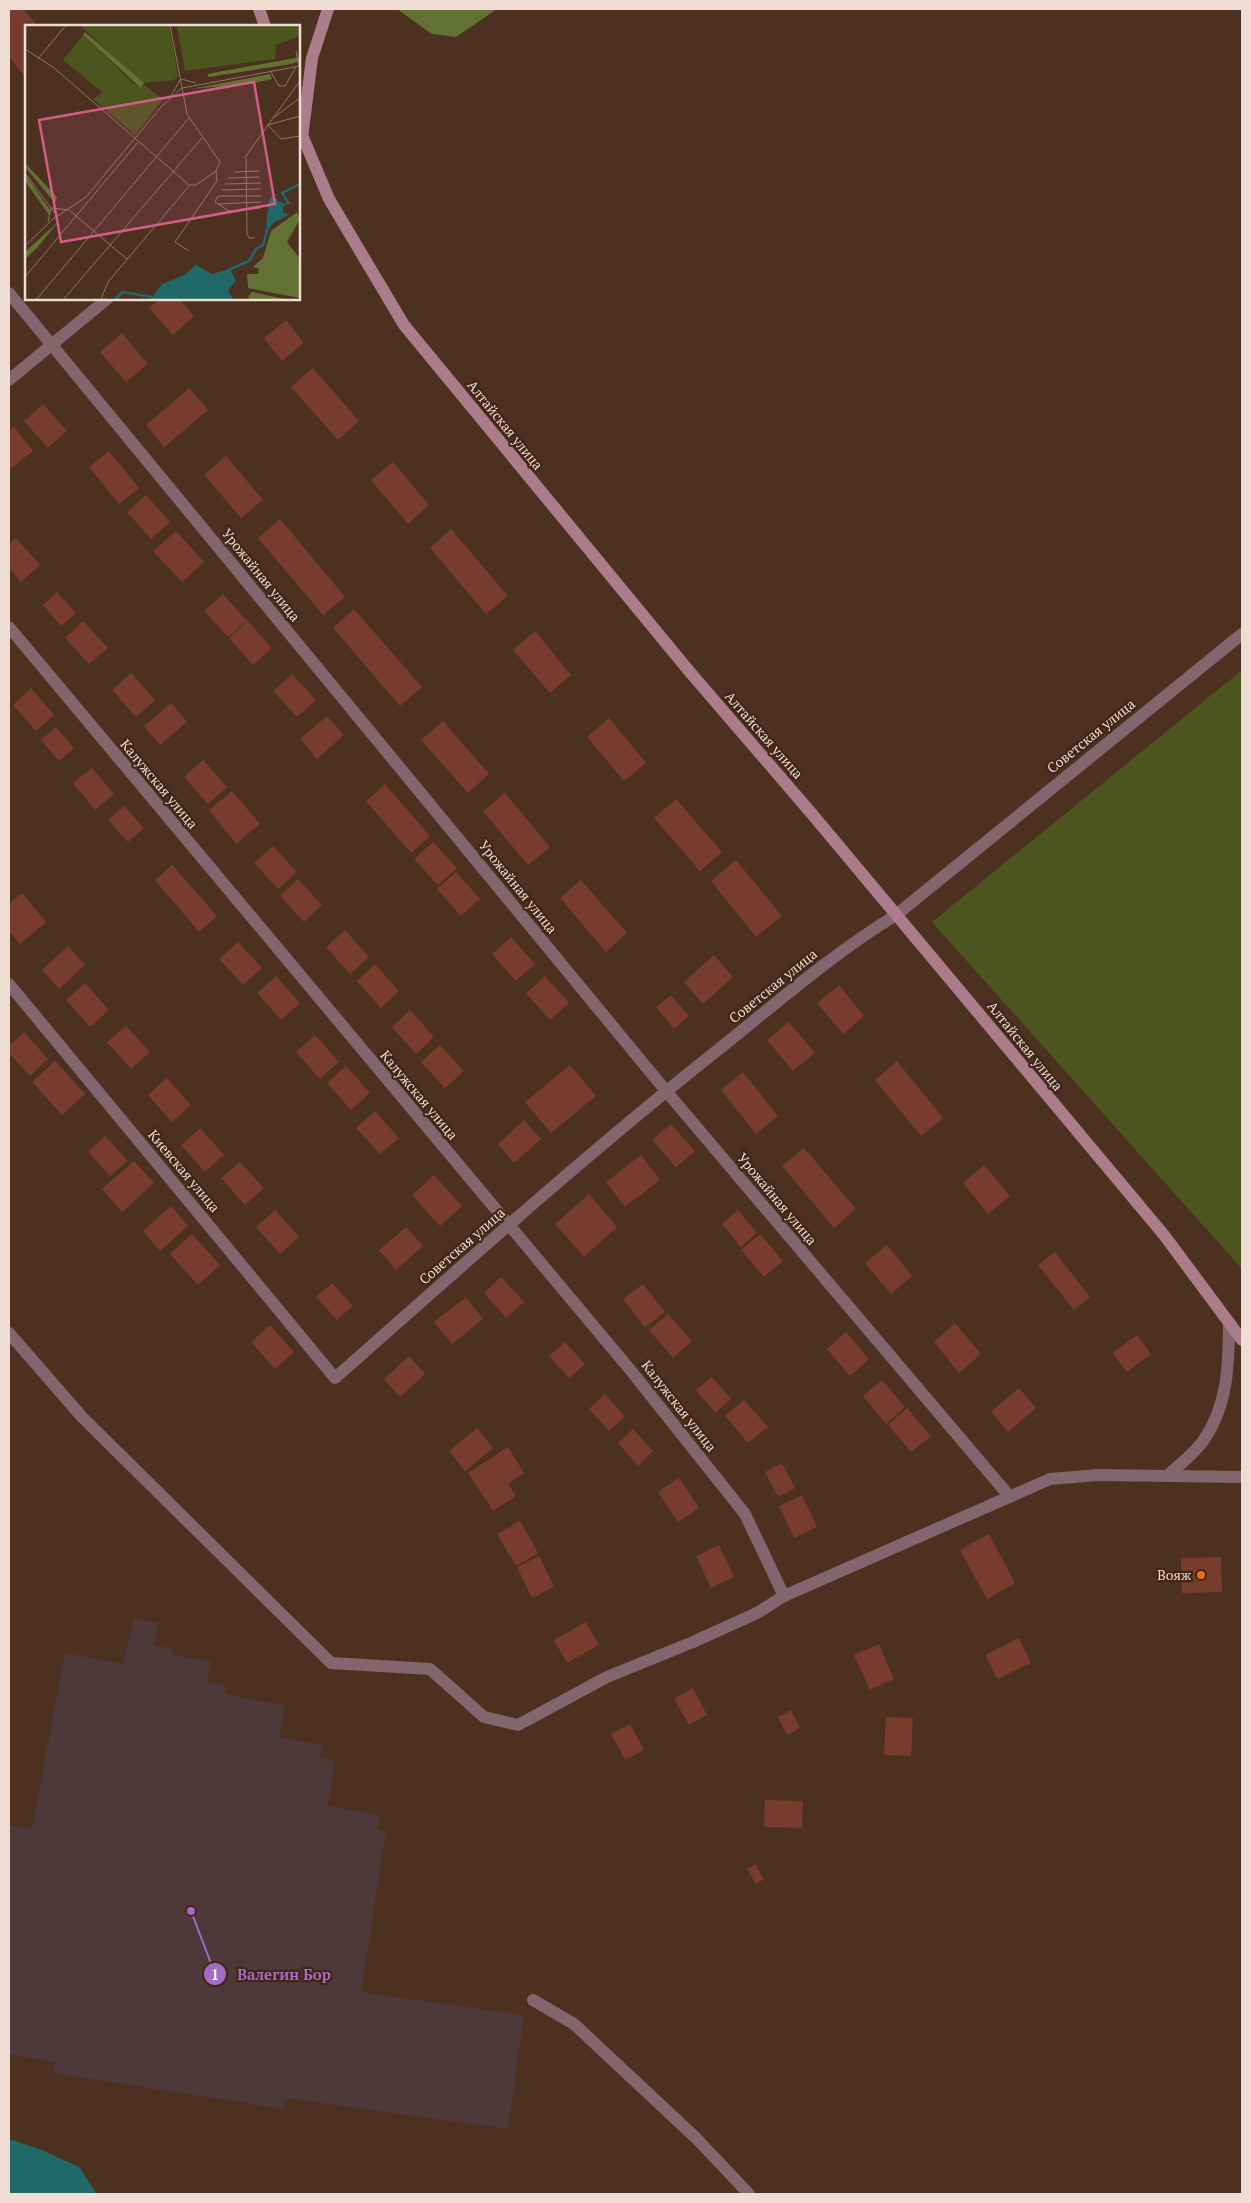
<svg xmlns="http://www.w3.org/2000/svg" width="1251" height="2203" font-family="'PT Serif',serif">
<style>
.industrial{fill:#4e393a}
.green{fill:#4b551d}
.forest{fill:#647134}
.water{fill:#216969}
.building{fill:#773c2d}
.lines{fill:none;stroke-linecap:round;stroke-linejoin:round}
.street{stroke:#82656d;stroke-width:12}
.secondary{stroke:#ab7d8a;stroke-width:12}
.food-dot{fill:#e8710a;stroke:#412516;stroke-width:2}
.labels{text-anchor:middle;stroke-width:4.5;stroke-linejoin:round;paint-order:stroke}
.street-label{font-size:14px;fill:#efdcd3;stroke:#412516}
.poi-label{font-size:14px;fill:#efdcd3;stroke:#412516;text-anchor:end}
.inset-river{fill:none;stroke:#216969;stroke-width:2.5}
.inset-road{fill:none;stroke:#8d7568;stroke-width:1}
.view{fill:#d25d85;fill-opacity:0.15;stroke:#d25d85;stroke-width:2.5}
.inset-edge{fill:none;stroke:#efdcd3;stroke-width:2.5}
.leader{fill:none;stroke:#a46ac6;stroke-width:2}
.callout-dot{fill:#a46ac6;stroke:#412516;stroke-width:2}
.mark-label{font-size:15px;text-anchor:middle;font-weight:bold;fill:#fff}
.callout-label{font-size:15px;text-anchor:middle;font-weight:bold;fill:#a46ac6;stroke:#412516;stroke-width:4.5;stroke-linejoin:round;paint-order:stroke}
</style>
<rect width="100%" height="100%" fill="#4c3020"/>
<!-- industrial -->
<polygon class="industrial" points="134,1618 158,1623 154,1645 173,1649 172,1654 211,1662 206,1682 226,1686 225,1694 284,1706 279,1737 322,1745 320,1757 335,1760 328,1806 379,1815 377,1829 386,1831 361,1992 524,2015 508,2129 285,2098 284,2109 53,2073 55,2062 9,2054 9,1826 32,1829 65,1653 123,1664"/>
<!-- green -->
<polygon class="green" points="1242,670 1242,1269 932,922"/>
<!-- forest -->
<polygon class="forest" points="397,9 497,9 456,37 432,34"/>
<!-- water -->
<polygon class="water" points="9,2139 42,2150 79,2167 95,2191 95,2194 9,2194"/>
<!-- building -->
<g class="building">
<polygon points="9,9 23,9 38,26 26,26 26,78 9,57"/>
<polygon points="160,299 179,299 194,316 173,335 149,308"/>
<polygon points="286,320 304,343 282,361 264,338"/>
<polygon points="122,333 148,364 126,382 100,352"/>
<polygon points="313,368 359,421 338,440 291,387"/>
<polygon points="189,388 208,410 164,447 146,425"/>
<polygon points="43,404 67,431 48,448 24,421"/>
<polygon points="14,427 33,451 9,470 9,431"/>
<polygon points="109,451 139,488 119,504 89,467"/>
<polygon points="226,456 263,500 241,518 204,475"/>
<polygon points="393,462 429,505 408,524 371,480"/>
<polygon points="146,495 170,522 151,539 127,512"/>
<polygon points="280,519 345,597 323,615 258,538"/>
<polygon points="451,529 508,596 486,614 430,548"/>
<polygon points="176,531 204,562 182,582 153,551"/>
<polygon points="16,538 40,565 21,582 9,568 9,544"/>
<polygon points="57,592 76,613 61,626 43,605"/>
<polygon points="223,594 247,621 228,637 204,611"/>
<polygon points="354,609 422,687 400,706 333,628"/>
<polygon points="83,621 108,648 89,664 65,638"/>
<polygon points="248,621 272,648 253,665 229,638"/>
<polygon points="535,631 571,675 550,693 513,650"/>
<polygon points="131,673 155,700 136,717 112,690"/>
<polygon points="292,674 316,700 297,717 273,691"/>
<polygon points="31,688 54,715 36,731 13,705"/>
<polygon points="171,703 187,722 160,745 144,726"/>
<polygon points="327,716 344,735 317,759 300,739"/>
<polygon points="609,718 646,763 624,781 587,737"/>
<polygon points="443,721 489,774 468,793 421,740"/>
<polygon points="56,727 74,748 59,761 41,740"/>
<polygon points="203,760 227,787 208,804 184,777"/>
<polygon points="92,768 114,794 95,810 73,783"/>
<polygon points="385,784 430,836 411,853 366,801"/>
<polygon points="232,791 260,824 236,844 209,810"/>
<polygon points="505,793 550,847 528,865 483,811"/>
<polygon points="676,799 722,852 700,871 654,818"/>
<polygon points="124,806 144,828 128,842 108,820"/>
<polygon points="433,842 457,868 438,885 414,859"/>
<polygon points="273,846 297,872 278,889 254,863"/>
<polygon points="736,860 782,916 756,937 711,881"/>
<polygon points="172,865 217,916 199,932 155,880"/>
<polygon points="456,872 480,899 461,916 437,889"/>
<polygon points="298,879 322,905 304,922 280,896"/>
<polygon points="581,880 627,933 606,952 560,898"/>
<polygon points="22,893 46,922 20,944 9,931 9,904"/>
<polygon points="345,930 369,957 350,974 326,947"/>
<polygon points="511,937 535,964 516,981 492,954"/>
<polygon points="238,942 262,968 243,985 219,959"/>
<polygon points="68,946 85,965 59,989 42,970"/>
<polygon points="714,955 733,977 703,1004 684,982"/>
<polygon points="375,964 399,991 381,1008 357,981"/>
<polygon points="276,976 300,1003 281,1020 257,993"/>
<polygon points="545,976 569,1003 550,1020 526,993"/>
<polygon points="85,983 109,1010 90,1027 66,1000"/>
<polygon points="839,985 864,1016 843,1034 817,1003"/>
<polygon points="671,995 689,1016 674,1029 656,1007"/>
<polygon points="410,1010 434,1037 416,1054 392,1027"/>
<polygon points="789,1022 815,1053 793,1071 767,1040"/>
<polygon points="126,1026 150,1052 131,1069 107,1042"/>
<polygon points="24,1032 48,1059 30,1076 9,1053 9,1046"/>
<polygon points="315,1035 339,1062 320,1079 296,1052"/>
<polygon points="440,1045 464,1071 445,1088 421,1062"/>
<polygon points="55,1061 85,1094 62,1115 32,1082"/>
<polygon points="897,1061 943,1118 921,1136 875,1080"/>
<polygon points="570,1065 596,1096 551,1133 525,1102"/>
<polygon points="346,1066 370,1093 351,1110 327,1083"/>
<polygon points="743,1072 778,1116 756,1134 721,1090"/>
<polygon points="167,1078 191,1105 172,1122 148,1095"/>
<polygon points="375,1111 399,1138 380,1154 356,1128"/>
<polygon points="524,1120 541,1139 514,1163 498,1144"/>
<polygon points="671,1124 695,1151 676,1167 652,1140"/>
<polygon points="200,1128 224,1155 205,1172 181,1145"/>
<polygon points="105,1136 128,1161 110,1176 88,1152"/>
<polygon points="804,1148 856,1209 834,1228 782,1166"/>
<polygon points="641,1155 660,1180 625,1207 606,1182"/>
<polygon points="134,1161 154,1183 122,1212 102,1189"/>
<polygon points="240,1162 264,1188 245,1205 221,1178"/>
<polygon points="984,1165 1010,1196 988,1214 963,1183"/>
<polygon points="434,1175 462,1206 440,1226 412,1195"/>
<polygon points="589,1194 617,1227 584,1257 555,1224"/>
<polygon points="171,1206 188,1226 160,1251 143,1231"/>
<polygon points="275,1210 299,1237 280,1254 256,1227"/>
<polygon points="738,1210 757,1233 741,1247 722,1224"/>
<polygon points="406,1227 423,1246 396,1270 379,1250"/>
<polygon points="192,1234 220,1265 198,1285 170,1254"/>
<polygon points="760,1234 783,1261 764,1277 741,1250"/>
<polygon points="887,1245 912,1276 891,1294 865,1263"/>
<polygon points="1055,1252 1090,1297 1074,1310 1038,1265"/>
<polygon points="501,1277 524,1302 506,1318 484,1293"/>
<polygon points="332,1283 353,1306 337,1320 316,1297"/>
<polygon points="643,1284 665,1312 645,1327 623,1299"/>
<polygon points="466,1297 483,1319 452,1344 434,1322"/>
<polygon points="668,1314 692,1341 673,1358 649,1330"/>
<polygon points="955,1323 981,1354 959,1373 934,1342"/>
<polygon points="270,1325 294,1352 275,1369 251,1342"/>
<polygon points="846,1332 869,1359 850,1376 827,1349"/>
<polygon points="1137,1335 1151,1354 1127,1372 1112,1353"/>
<polygon points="565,1342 585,1364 569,1378 549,1356"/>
<polygon points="409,1356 425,1374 400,1397 384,1379"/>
<polygon points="712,1377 731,1399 715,1413 696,1390"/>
<polygon points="882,1380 905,1407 886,1424 863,1396"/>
<polygon points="1019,1388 1036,1408 1008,1432 991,1412"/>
<polygon points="605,1394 625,1417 609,1431 589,1409"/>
<polygon points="744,1400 768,1427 748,1443 725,1416"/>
<polygon points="907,1408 931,1436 911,1452 888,1425"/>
<polygon points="477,1428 493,1448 465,1471 449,1451"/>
<polygon points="633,1429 653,1451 638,1466 618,1443"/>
<polygon points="508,1447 524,1473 508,1484 516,1496 493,1511 468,1473"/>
<polygon points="782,1463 795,1488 778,1497 765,1472"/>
<polygon points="679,1478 699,1508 678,1522 658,1492"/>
<polygon points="802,1495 817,1527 794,1538 779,1506"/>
<polygon points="520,1521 538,1553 516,1566 497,1534"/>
<polygon points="989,1534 1015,1583 987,1599 960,1550"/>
<polygon points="719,1545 734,1577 711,1588 696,1556"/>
<polygon points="539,1556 554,1587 532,1598 517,1567"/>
<polygon points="1221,1557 1222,1592 1182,1593 1181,1558"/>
<polygon points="586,1622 599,1645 567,1663 554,1640"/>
<polygon points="1019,1638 1031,1663 997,1679 985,1655"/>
<polygon points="879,1644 894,1679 870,1690 854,1655"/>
<polygon points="693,1688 707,1715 689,1725 674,1699"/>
<polygon points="791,1710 800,1728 787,1735 778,1717"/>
<polygon points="886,1717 913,1718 911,1756 884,1755"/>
<polygon points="630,1724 644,1750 625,1760 611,1734"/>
<polygon points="765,1800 803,1801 802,1828 764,1827"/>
<polygon points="755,1864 764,1879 756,1884 747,1869"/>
</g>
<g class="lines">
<!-- street -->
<g class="street">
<polyline points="9,293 666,1091 1010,1497"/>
<polyline points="9,380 107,299"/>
<polyline points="9,627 632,1372 745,1514 784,1596"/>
<path d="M9,984L335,1378C463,1265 590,1151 724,1045C780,1000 834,953 896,915L1242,634"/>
<polyline points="9,1333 82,1417 331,1663 430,1669 484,1717 518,1725 607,1677 693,1642 757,1613 784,1596 1050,1479 1097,1475 1242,1477"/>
<path d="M1167,1476C1179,1465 1194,1454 1203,1441C1228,1406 1229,1363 1229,1322"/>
<polyline points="533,2000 574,2024 696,2138 749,2194"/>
</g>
<!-- secondary -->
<g class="secondary">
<polyline points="259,9 265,26"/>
<polyline points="299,128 329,199 404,325 689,671 812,814 1164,1235 1242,1340"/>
<polyline points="302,138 312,58 328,9"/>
</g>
</g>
<!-- markers -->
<circle class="food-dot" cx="1201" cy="1575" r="5"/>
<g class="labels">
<!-- street labels -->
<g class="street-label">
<text transform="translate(505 425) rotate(51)" y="5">Алтайская улица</text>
<text transform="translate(261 575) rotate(51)" y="5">Урожайная улица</text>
<text transform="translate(764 735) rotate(49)" y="5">Алтайская улица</text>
<text transform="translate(1091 736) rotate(-39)" y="5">Советская улица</text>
<text transform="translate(159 784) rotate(50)" y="5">Калужская улица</text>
<text transform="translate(518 887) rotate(51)" y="5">Урожайная улица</text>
<text transform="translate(773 986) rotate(-39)" y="5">Советская улица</text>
<text transform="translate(1025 1046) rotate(51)" y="5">Алтайская улица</text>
<text transform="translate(419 1095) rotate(50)" y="5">Калужская улица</text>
<text transform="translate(184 1171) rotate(50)" y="5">Киевская улица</text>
<text transform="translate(777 1199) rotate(50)" y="5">Урожайная улица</text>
<text transform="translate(462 1246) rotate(-41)" y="5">Советская улица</text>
<text transform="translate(679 1406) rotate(52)" y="5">Калужская улица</text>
</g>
<!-- poi labels -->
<g class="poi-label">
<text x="1191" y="1580">Вояж</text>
</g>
</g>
<!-- overview -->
<g transform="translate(25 25)">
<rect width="275" height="275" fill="#4c3020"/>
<path d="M55,0H144L153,51L149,55L119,58L113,55ZM152,0H275V11L251,20L250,34L160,46ZM58,10L108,58L116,63L119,60L138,74L110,110L68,74L77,67L38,35Z" fill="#4b551d"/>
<path d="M60,7L119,58L116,63L58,10ZM275,32V36L266,39L184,52L182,49ZM245,49L247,54L225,59L165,64ZM0,138L32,172L30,178L0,142ZM0,149L25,185L24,190L0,156ZM272,187L275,194L262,217L275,234V273L223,263L222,249H233L234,244L228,242L238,233L246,206ZM34,196L12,223L0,234V227ZM227,267L265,275H225L223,272Z" fill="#647134"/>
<path d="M253,170L250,172L254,177L264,179L258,181V188L265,189L258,193L256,190L257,194L249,197L244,204L241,201L244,176L247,170ZM171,240L187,249L205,244L211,256L203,265L208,274L125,275L137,259L159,250Z" fill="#216969"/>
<path class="inset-river" d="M264,179L257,168L275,159M203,245L224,236L231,224L238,220L243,202M89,275L98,267L127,272"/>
<path class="inset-road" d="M145,0L162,89L195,137L191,146L192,156L150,217L164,226M0,24L28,42L164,160M271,26L274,41M13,34L41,0M246,47L254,61H260L271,42M156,54L171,58M146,71L155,55M275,91L243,100L256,114L275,111M248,93L275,56M209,147L234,146M0,148L32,191M203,153L235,152M200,159L236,158M164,160H171L191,146M197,165L236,164M193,179L190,177L193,171H236M236,183L204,186L193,179L236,177M23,197L26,183L44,185L102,234M230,213H224L222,209L221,131L248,93L275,73M0,221L28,194L61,172L136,82L157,63L275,41M0,252L113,117M76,274L83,257L164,161M11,275L164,93M38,275L177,113"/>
<path class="view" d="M229,57L250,179L36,217L14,95Z"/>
<rect width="275" height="275" class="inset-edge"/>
</g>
<!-- callouts -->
<path class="leader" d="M191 1911L215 1974"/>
<g class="callout-dot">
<circle cx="191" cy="1911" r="5"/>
<circle cx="215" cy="1974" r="12"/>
</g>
<g class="mark-label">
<text x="215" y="1980">1</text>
</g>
<g class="callout-label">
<text x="284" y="1980">Валегин Бор</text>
</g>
<!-- border -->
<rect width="1251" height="2203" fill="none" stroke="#efdcd3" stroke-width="20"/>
</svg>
